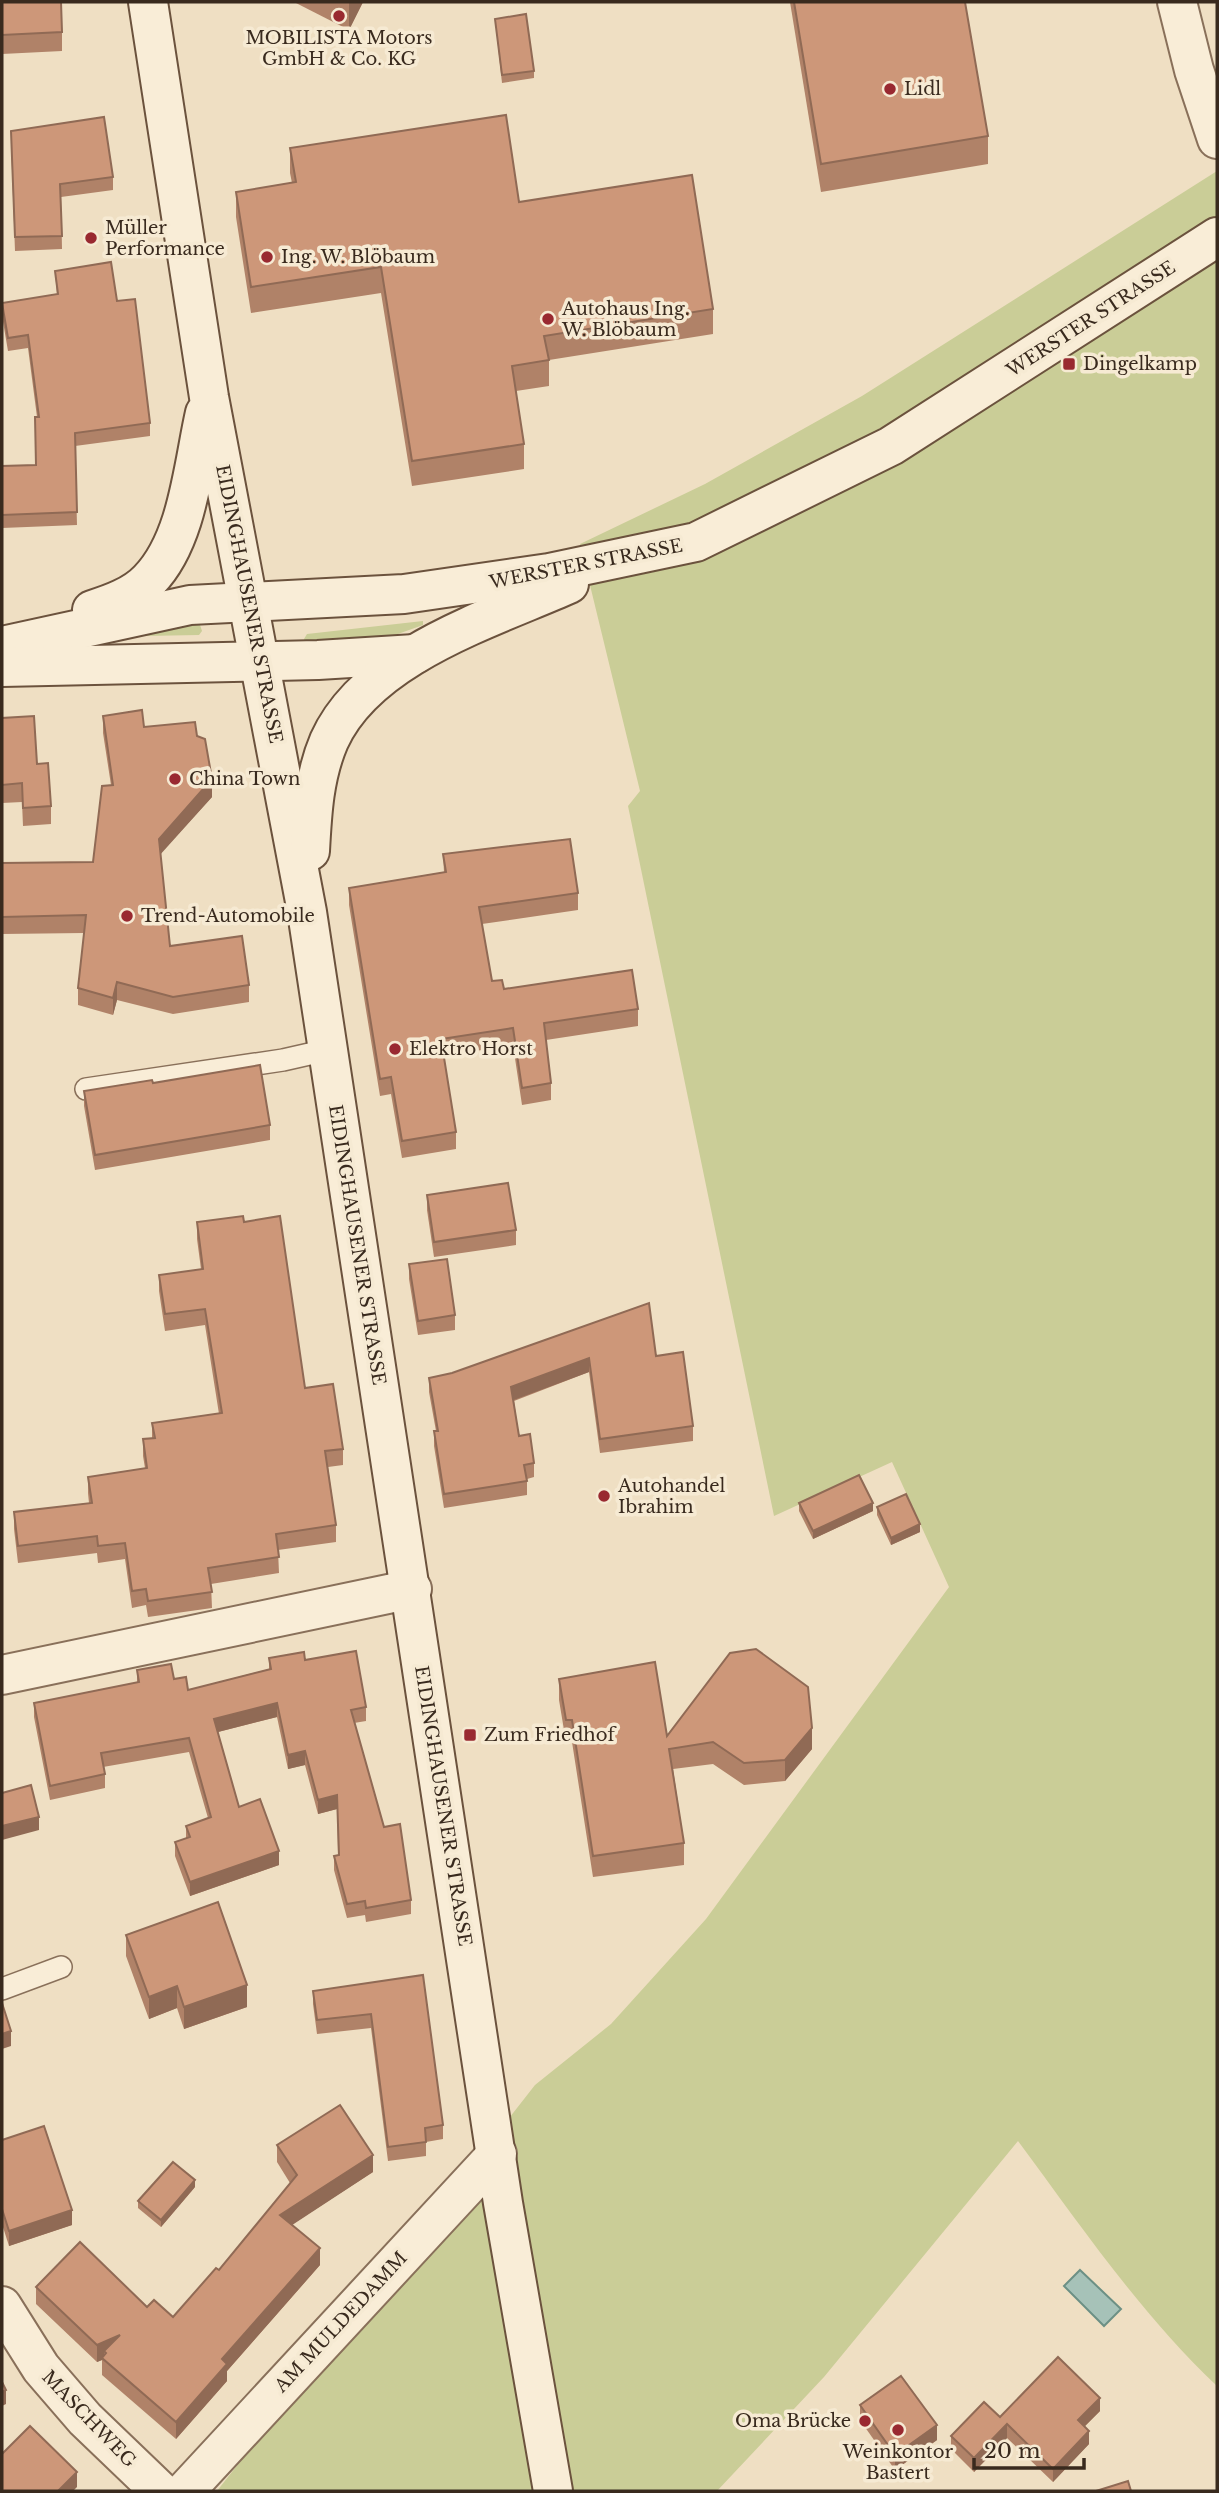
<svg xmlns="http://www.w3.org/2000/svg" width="1219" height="2493" font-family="'Libre Baskerville',serif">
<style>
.green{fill:#cacd97}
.water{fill:#a6c2b8;stroke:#6c9085;stroke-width:2}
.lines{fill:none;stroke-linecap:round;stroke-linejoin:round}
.service-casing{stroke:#89705a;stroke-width:24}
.minor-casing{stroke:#89705a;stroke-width:42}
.secondary-casing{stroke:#6b523d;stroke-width:42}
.service{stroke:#f9edd7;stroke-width:21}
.minor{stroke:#f9edd7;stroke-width:38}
.secondary{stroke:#f9edd7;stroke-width:38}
.wall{fill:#b08268}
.shaded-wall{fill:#906a55}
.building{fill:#cd9779;stroke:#906a55;stroke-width:2}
.poi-dot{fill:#992930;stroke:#f6ead3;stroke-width:2.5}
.labels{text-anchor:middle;stroke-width:7;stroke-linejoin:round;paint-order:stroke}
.poi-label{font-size:18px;fill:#392a1e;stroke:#f6ead3;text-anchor:start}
.street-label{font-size:18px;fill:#392a1e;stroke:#f6ead3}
</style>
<rect width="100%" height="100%" fill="#efdfc3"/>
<!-- green -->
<g class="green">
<path d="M1217,171V2386C1140,2313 1081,2226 1018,2141L824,2377L717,2491H217L535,2085L611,2024L706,1919L949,1587L892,1462L774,1516L628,806L640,791L580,544L705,484L862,396Z"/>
<polygon points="423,621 423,625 370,644 306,645 304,639 307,634"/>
<polygon points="199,622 202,631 199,635 90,637"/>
</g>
<!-- water -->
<polygon class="water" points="1080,2270 1121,2309 1104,2326 1064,2286"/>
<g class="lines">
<defs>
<g id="service">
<polyline points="86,1089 283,1060 327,1050"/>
<polyline points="2,1989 61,1967"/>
</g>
<g id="minor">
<polyline points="1177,2 1194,70 1217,139"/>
<polyline points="2,1675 412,1589"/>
<polyline points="2,2306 41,2368 85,2419 160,2491"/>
<polyline points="185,2491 497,2154"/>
</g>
<g id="secondary">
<polyline points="148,2 209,397 307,912 503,2203 553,2491"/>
<path d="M92,610C111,604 134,596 149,580C188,540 193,466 205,413"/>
<polyline points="2,646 190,605 404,594 549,573 696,542 891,446 1217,237"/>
<polyline points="2,667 318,660 415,654"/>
<path d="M310,851C312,813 314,776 329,741C367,656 490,619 569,584"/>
</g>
</defs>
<!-- service casing -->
<use href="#service" class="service-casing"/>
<!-- minor casing -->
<use href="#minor" class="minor-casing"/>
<!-- secondary casing -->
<use href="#secondary" class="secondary-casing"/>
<!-- service -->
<use href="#service" class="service"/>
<!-- minor -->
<use href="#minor" class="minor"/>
<!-- secondary -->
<use href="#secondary" class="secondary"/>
</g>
<!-- wall -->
<g class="wall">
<polygon points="2,2 62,32 62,51 2,54"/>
<polygon points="294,2 363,2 349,30"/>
<polygon points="790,2 965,2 988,136 988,164 821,192"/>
<polygon points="495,19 534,71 534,78 502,83"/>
<polygon points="11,144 113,177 113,190 61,197 62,249 15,251"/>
<polygon points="290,148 519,202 713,309 713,334 549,360 549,386 516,391 524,444 524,469 412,486 381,293 251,313 236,217 236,192 292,183 290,173"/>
<polygon points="55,271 117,301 150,423 150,436 75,446 77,525 2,528 2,466 36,465 37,417 28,348 8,351 2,316 2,303 57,295"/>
<polygon points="103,716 144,727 197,736 212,797 160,854 170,946 249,985 249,1002 173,1014 117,1000 113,1015 78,1005 78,988 84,933 2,934 2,863 93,862 111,785 103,733"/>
<polygon points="2,718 37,764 51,806 51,824 23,826 22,802 2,803"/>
<polygon points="443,854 578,893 578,910 482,924 492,981 504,989 638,1009 638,1026 546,1040 551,1083 551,1100 522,1105 513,1045 444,1056 456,1132 456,1149 402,1158 391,1094 380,1096 349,905 349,888 444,872"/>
<polygon points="153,1083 270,1125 270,1140 95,1170 84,1106 84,1091"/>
<polygon points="427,1195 516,1230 516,1245 434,1257 427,1210"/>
<polygon points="197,1222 244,1222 305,1388 343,1449 343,1465 328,1467 336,1525 336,1542 278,1550 279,1573 211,1584 212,1608 148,1617 146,1605 132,1608 125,1559 98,1563 97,1553 18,1563 14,1529 14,1512 89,1503 88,1493 88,1477 145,1468 143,1456 143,1439 152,1438 152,1423 219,1414 205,1325 165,1331 159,1291 159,1275 201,1269 197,1239"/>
<polygon points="409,1264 455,1315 455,1330 418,1335 409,1279"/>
<polygon points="656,1356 693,1426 693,1441 600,1453 589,1372 514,1401 519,1436 534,1463 534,1477 527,1479 527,1495 444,1508 434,1446 434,1431 436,1431 429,1392 429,1378 452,1373"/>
<polygon points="799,1503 873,1511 813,1539 799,1511"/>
<polygon points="877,1507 920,1532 891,1545 877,1515"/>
<polygon points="269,1658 305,1660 366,1707 366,1721 354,1723 384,1827 411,1900 411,1914 366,1922 365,1915 347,1918 334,1870 334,1856 338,1855 337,1809 318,1814 305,1765 288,1769 277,1717 218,1732 239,1807 279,1865 190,1896 175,1856 175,1842 186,1839 186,1826 208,1818 189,1752 103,1767 105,1774 105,1788 50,1800 34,1717 34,1703 137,1683 137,1670 174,1679 188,1690 269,1669"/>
<polygon points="559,1679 667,1736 812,1749 785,1781 744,1785 713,1764 673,1769 684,1843 684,1865 593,1877 572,1742 566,1742 559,1700"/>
<polygon points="126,1935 247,2007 184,2029 177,2008 149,2019 126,1956"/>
<polygon points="423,1975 443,2125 443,2139 426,2142 426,2156 388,2161 371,2028 317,2034 313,2004 313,1991"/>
<polygon points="2,2140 72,2225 9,2246 2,2224"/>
<polygon points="277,2145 373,2172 291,2225 320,2265 227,2371 227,2381 176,2439 102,2375 102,2360 97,2362 36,2304 36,2287 147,2307 173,2317 219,2270 290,2183 277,2162"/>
<polygon points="195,2187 161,2227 138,2208 138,2201"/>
<polygon points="860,2405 937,2440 895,2470 860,2420"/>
<polygon points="1100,2411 1085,2426 1089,2444 1053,2482 1007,2438 974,2472 951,2449 951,2436 1000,2417"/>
</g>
<!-- shaded-wall -->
<g class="shaded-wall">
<polygon points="349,2 363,2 349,30"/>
<polygon points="212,779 212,797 159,856 159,839"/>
<polygon points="117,982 117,1000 113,1015 113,998"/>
<polygon points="589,1358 589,1372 511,1401 511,1387"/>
<polygon points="873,1503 873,1511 813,1539 813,1531"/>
<polygon points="920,1524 920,1532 891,1545 891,1538"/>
<polygon points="277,1703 277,1717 214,1733 214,1719"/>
<polygon points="812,1728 812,1749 785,1781 785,1760"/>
<polygon points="305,1751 305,1765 288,1769 288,1755"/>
<polygon points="337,1795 337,1809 318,1814 318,1800"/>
<polygon points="39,1817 39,1830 2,1840 2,1826"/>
<polygon points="279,1851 279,1865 190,1896 190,1882"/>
<polygon points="247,1985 247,2007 184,2029 184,2007"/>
<polygon points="177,1986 177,2008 149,2019 149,1997"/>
<polygon points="11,2031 11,2046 2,2049 2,2034"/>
<polygon points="373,2155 373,2172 280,2233 280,2215"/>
<polygon points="195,2180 195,2187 161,2227 161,2220"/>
<polygon points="72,2210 72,2225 9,2246 9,2231"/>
<polygon points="320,2248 320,2265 227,2371 227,2381 176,2439 176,2422 222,2359"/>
<polygon points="120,2335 106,2353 104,2351 104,2359 102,2358 102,2360 97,2362 97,2345"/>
<polygon points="6,2390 6,2404 2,2406 2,2392"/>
<polygon points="1100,2398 1100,2411 1078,2433 1078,2420"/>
<polygon points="1007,2424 1007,2438 974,2472 974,2458"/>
<polygon points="937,2425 937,2440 895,2470 895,2455"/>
<polygon points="1089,2431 1089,2444 1053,2482 1053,2469"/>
<polygon points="77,2472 77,2487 73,2491 58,2491"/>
</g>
<!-- building -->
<g class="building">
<polygon points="2,2 61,2 62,32 2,35"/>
<polygon points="794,2 965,2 988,136 821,164"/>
<polygon points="526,14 534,71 502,75 495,19"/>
<polygon points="506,115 519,202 692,175 713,309 544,336 549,360 512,366 524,444 412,461 381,267 251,287 236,192 296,182 290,148"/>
<polygon points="104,117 113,177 60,184 62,236 15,237 11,131"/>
<polygon points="111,262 117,301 135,299 150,423 75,433 77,512 2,515 2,466 36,465 35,417 39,417 28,335 8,338 2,303 58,294 55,271"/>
<polygon points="142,710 144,727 195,722 197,736 205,739 212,779 159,839 170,946 242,936 249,985 173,997 117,982 113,998 78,988 86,915 2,917 2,863 93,862 102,786 113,785 103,716"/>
<polygon points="34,716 37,764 48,763 51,806 23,808 22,783 2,785 2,718"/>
<polygon points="570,839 578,893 479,907 492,981 502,980 504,989 632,970 638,1009 544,1023 551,1083 522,1088 513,1028 441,1039 456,1132 402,1141 391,1077 380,1079 349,888 446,872 443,854"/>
<polygon points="260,1065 270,1125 95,1155 84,1091 152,1080 153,1083"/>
<polygon points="508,1183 516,1230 434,1242 427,1195"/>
<polygon points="243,1216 244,1222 280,1216 305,1388 333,1384 343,1449 325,1451 336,1525 276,1534 279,1557 208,1568 212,1592 148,1601 146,1589 132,1591 125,1543 98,1546 97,1536 18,1546 14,1512 92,1503 88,1477 147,1468 143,1439 155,1438 152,1423 222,1413 205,1309 165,1314 159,1275 203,1269 197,1222"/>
<polygon points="447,1259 455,1315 418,1321 409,1264"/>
<polygon points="649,1303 656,1356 683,1352 693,1426 600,1439 589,1358 511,1387 519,1436 530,1434 534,1463 524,1465 527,1481 444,1494 434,1431 438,1431 429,1378 452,1373"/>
<polygon points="859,1475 873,1503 813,1531 799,1503"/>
<polygon points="906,1494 920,1524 891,1538 877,1507"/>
<polygon points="756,1649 808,1687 812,1728 785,1760 744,1763 713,1742 669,1749 684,1843 593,1856 572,1720 566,1720 559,1679 655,1662 667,1736 730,1653"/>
<polygon points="356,1651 366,1707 351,1710 384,1827 400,1824 411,1900 366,1908 365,1901 347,1904 334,1856 339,1855 337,1795 318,1800 305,1751 288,1755 277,1703 214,1719 239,1807 260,1799 279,1851 190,1882 175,1842 190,1837 186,1826 211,1817 189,1738 101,1753 105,1774 50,1786 34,1703 139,1682 137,1670 171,1664 174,1679 186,1677 188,1690 271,1669 269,1658 304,1652 305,1660"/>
<polygon points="31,1785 39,1817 2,1826 2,1793"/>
<polygon points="218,1902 247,1985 184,2007 177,1986 149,1997 126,1935"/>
<polygon points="423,1975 443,2125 425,2128 426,2142 388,2147 371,2014 317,2020 313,1991"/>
<polygon points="2,2003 11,2031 2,2034"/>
<polygon points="340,2105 373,2155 280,2215 320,2248 222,2359 227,2364 176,2422 102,2358 106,2353 104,2351 120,2335 97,2345 36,2287 80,2242 147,2307 154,2300 173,2317 216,2268 219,2270 297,2175 277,2145"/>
<polygon points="44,2126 72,2210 9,2231 2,2209 2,2140"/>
<polygon points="173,2162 195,2180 161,2220 138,2201"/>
<polygon points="1058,2357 1100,2398 1078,2420 1089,2431 1053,2469 1007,2424 974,2458 951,2436 984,2402 1000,2417"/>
<polygon points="901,2376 937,2425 895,2455 860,2405"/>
<polygon points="2,2382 6,2390 2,2392"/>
<polygon points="30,2426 77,2472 58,2491 2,2491 2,2454"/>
<polygon points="1128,2481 1131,2491 1096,2491"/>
</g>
<!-- markers -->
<g class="poi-dot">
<circle cx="339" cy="16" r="7"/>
<circle cx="890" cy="89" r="7"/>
<circle cx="91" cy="238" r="7"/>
<circle cx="267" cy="257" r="7"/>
<circle cx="548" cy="319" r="7"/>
<rect x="1062" y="357" width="14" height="14" rx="3.5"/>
<circle cx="175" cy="779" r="7"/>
<circle cx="127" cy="916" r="7"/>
<circle cx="395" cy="1049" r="7"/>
<circle cx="604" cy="1496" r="7"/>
<rect x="463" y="1728" width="14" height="14" rx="3.5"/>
<circle cx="865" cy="2421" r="7"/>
<circle cx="898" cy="2430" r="7"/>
</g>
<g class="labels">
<!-- poi labels -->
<g class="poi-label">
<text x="339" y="44" text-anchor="middle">MOBILISTA Motors<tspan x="339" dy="21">GmbH &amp; Co. KG</tspan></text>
<text x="904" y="95">Lidl</text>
<text x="105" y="234">Müller<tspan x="105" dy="21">Performance</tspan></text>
<text x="281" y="263">Ing. W. Blöbaum</text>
<text x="562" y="315">Autohaus Ing.<tspan x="562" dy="21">W. Blöbaum</tspan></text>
<text x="1083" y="370">Dingelkamp</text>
<text x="189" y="785">China Town</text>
<text x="141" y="922">Trend-Automobile</text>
<text x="409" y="1055">Elektro Horst</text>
<text x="618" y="1492">Autohandel<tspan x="618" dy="21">Ibrahim</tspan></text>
<text x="484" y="1741">Zum Friedhof</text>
<text x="851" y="2427" text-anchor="end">Oma Brücke</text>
<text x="898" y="2458" text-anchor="middle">Weinkontor<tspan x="898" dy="21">Bastert</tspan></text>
</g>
<!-- street labels -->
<g class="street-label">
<text transform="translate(1091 319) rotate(-33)" y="6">WERSTER STRASSE</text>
<text transform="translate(586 564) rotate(-11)" y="6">WERSTER STRASSE</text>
<text transform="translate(249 604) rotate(79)" y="6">EIDINGHAUSENER STRASSE</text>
<text transform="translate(357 1245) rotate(81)" y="6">EIDINGHAUSENER STRASSE</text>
<text transform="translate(443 1806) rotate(81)" y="6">EIDINGHAUSENER STRASSE</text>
<text transform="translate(341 2322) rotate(-47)" y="6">AM MULDEDAMM</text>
<text transform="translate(89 2419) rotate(46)" y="6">MASCHWEG</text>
</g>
</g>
<!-- border -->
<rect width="1219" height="2493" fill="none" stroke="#392a1e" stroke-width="7"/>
<!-- scale -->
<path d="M974 2458v10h110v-10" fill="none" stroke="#392a1e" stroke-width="3.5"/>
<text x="984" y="2458" font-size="21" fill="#392a1e" stroke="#f6ead3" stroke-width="5" paint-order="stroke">20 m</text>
</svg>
